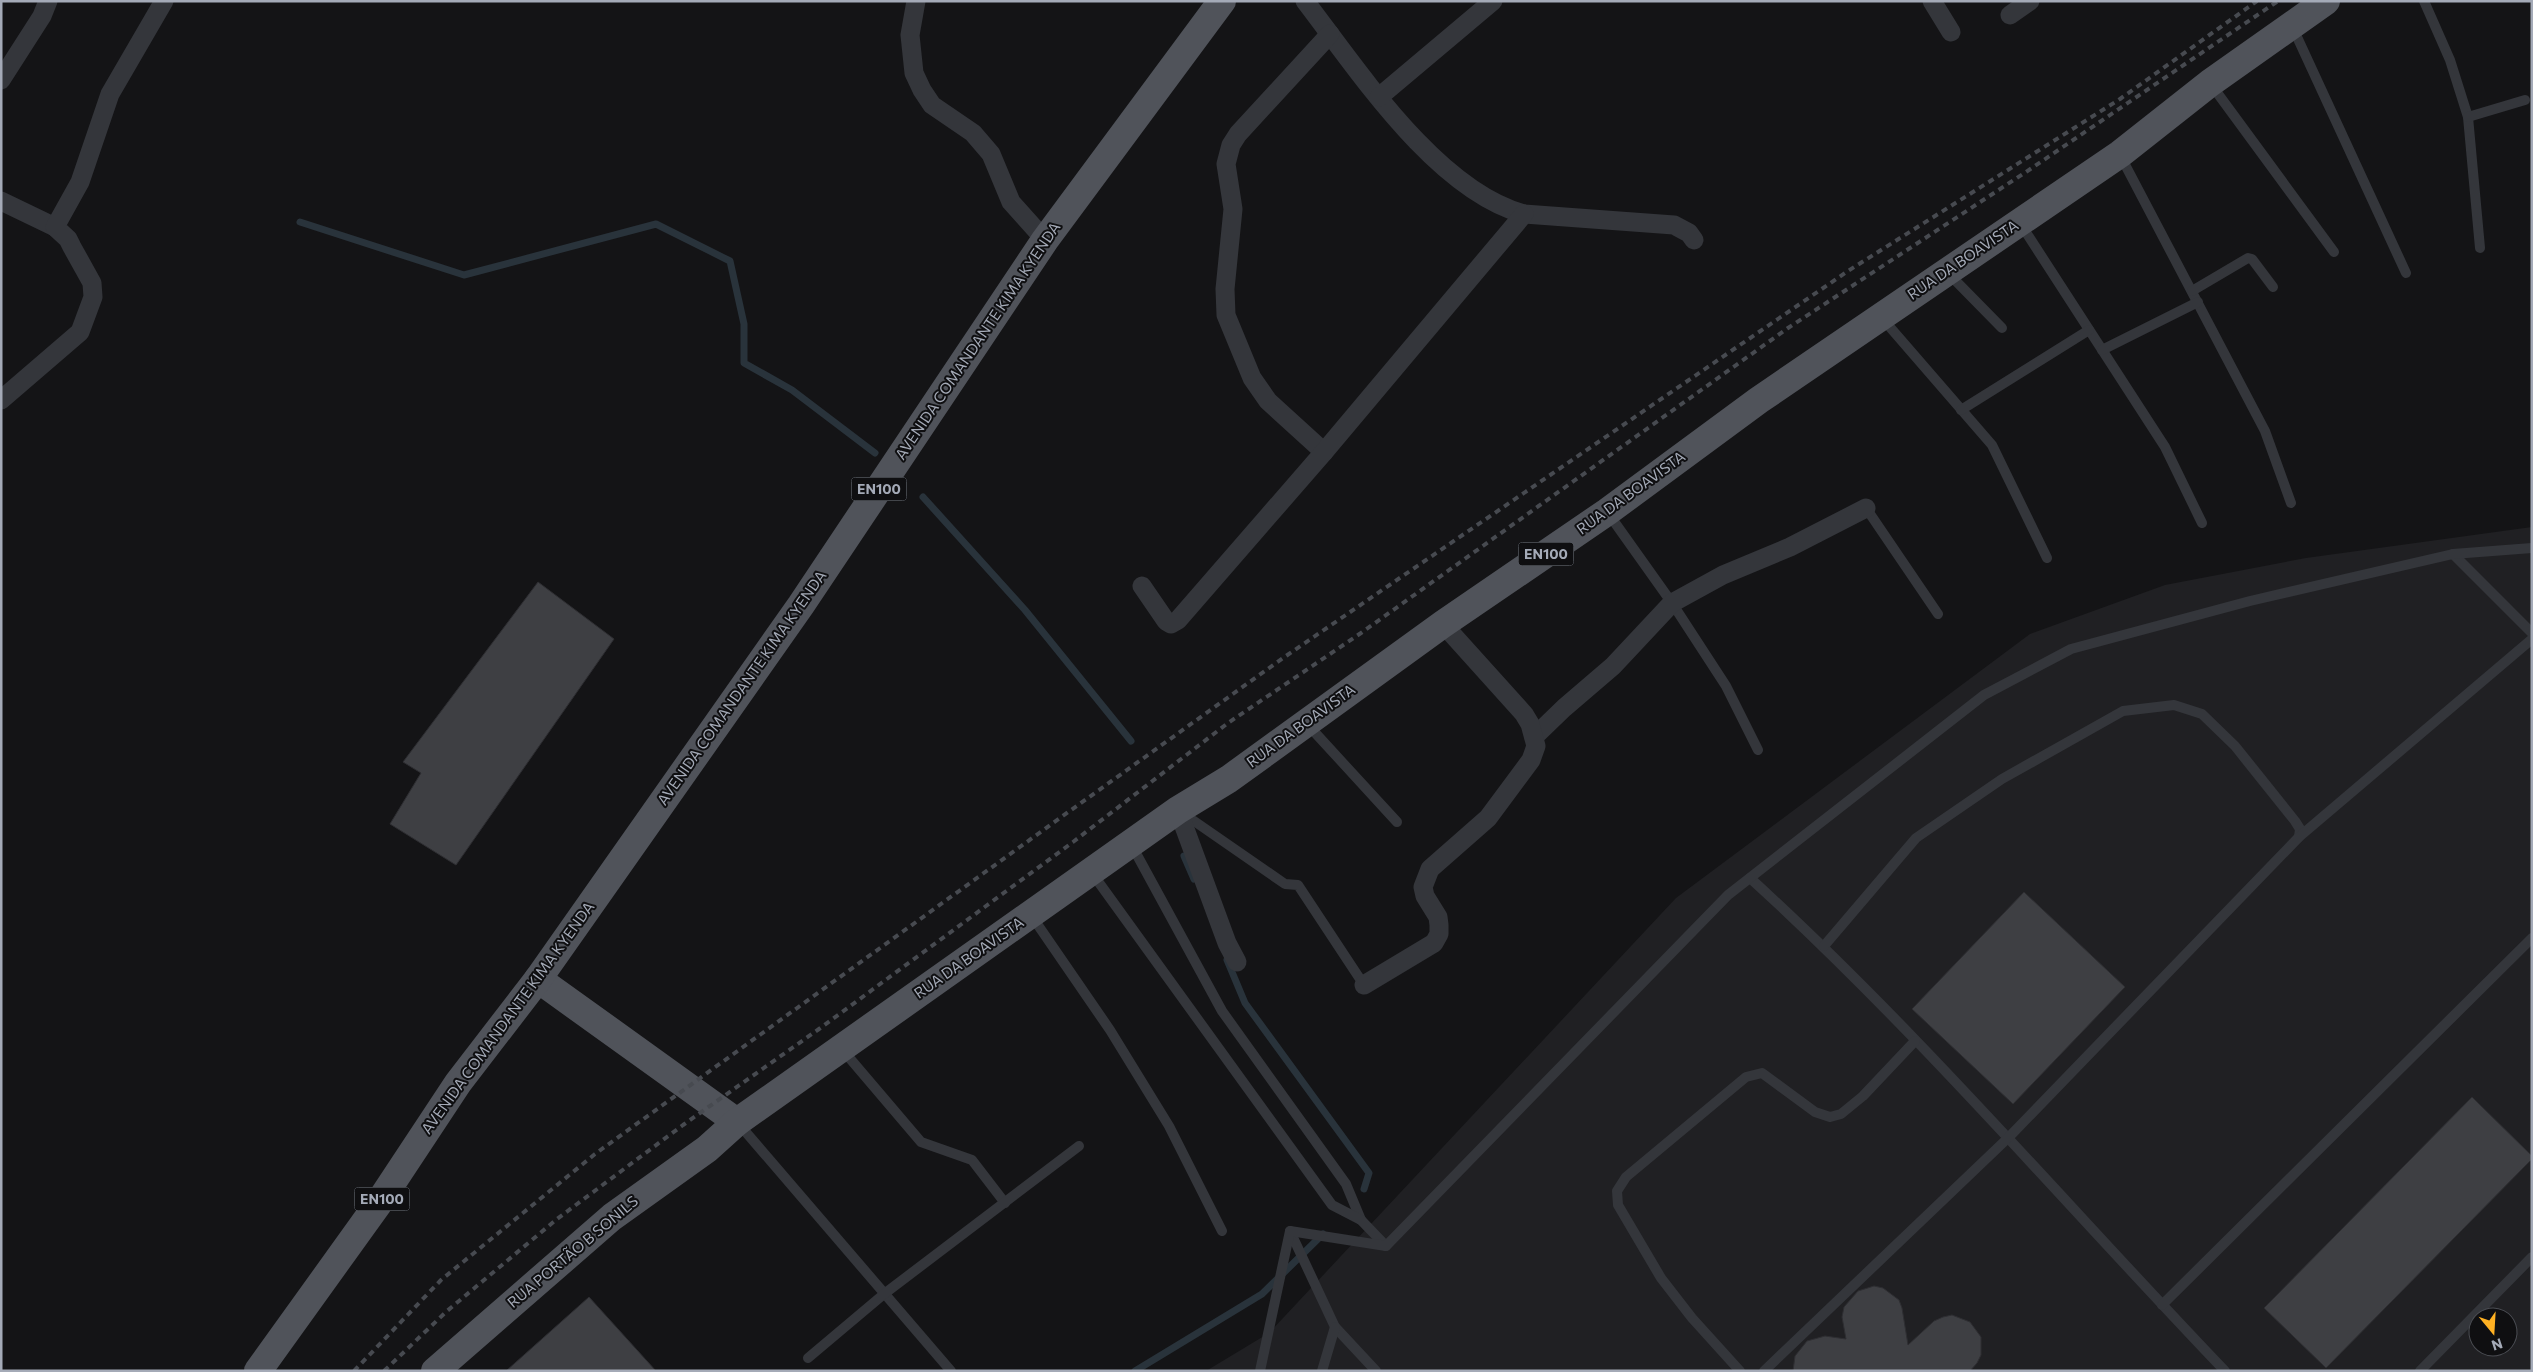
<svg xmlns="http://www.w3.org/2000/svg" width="2533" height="1372" font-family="Commissioner,sans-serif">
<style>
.built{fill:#202023;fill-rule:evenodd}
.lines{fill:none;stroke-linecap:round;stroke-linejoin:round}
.stream{stroke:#29333b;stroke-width:7}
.building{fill:#3e3f43;stroke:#2e2e32}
.lane{stroke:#34363b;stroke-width:10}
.street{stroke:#34363b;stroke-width:19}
.primary{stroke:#50535a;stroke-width:28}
.rail{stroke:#474a50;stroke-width:4;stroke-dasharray:6 5;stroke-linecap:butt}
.labels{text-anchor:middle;stroke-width:4;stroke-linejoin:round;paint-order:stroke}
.shield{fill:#0f0f11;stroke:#777c85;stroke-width:1}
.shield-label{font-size:14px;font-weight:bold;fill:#a4aab7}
.street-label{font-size:15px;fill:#a4aab7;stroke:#0f0f11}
</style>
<rect width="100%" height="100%" fill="#141416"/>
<!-- built -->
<path class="built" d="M2532,527V1371H1206L1269,1333L1676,898L2030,634L2165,585L2306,558ZM2478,1317H2508V1347H2478Z"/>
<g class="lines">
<!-- stream -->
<g class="stream">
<polyline points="300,222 464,275 656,224 730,261 744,324 744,363 792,390 875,453"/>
<polyline points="923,497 1025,610 1131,741"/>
<polyline points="1184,856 1194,879"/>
<polyline points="1227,960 1245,1003 1369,1173 1364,1189"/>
<polyline points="1135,1371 1262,1294 1323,1234"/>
</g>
</g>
<!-- building -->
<g class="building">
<polygon points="538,582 614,639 456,865 390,824 421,773 403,762"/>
<polygon points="2024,892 2125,987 2013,1104 1912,1009"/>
<polygon points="2472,1097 2532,1156 2532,1159 2326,1368 2264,1308"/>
<polygon points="1874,1286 1883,1288 1899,1300 1902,1308 1908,1345 1934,1321 1943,1317 1952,1315 1970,1322 1981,1337 1981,1355 1977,1363 1970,1371 1793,1371 1795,1356 1807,1341 1825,1336 1846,1339 1842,1317 1844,1307 1858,1291"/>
<polygon points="589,1297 656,1371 506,1371"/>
</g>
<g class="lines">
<!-- lane -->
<g class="lane">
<polyline points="2424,1 2450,60 2468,117 2480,248"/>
<polyline points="2292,26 2406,273"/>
<polyline points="2210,83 2334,252"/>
<polyline points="2468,117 2525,100"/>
<polyline points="2120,155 2265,431 2291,503"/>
<polyline points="2020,223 2165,447 2202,523"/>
<polyline points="1948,273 2002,328"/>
<polyline points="2192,291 2248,258 2252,259 2273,287"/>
<polyline points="1882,318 1992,445 2047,558"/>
<polyline points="2102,350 2198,302"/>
<polyline points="1961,410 2089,330"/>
<polyline points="1866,508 1938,614"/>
<polyline points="1608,513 1672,603 1726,686 1758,750"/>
<polyline points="2453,554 2532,633"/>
<polyline points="1308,725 1397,822"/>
<polyline points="1181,812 1285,884 1298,885 1364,985"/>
<polyline points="1131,844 1222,1011 1346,1184 1361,1220"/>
<polyline points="1092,873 1332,1205 1361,1220 1386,1246"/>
<path d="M1750,878C1919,1032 2067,1206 2225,1371"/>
<polyline points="1031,915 1110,1030 1169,1126 1222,1231"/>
<polyline points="1824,946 1916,838 2002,779 2123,711 2174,705 2202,714 2235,746 2295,821 2300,829 2299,837"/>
<polyline points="841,1048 921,1142 972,1160 1005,1203"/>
<polyline points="738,1123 951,1371"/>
<polyline points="1290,1231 1335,1327 1376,1371"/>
<polyline points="2162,1305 2532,938"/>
<polyline points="808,1358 884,1294 1079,1146"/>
<polyline points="1260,1371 1290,1231 1386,1246 1728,895 1984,695 2071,649 2250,601 2453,554 2532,548"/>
<polyline points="1322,1371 1335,1327"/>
<polyline points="1740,1371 1692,1318 1661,1278 1618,1205 1617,1191 1626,1177 1746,1077 1762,1073 1815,1112 1830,1117 1841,1114 1863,1096 1915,1041"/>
<polyline points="1764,1371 2009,1137 2299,837 2532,639"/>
<polyline points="2420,1371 2532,1257"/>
</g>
<!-- street -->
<g class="street">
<polyline points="916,1 910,35 914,73 922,90 932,105 973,133 991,154 1011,202 1045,240"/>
<path d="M1305,1C1358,70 1436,190 1524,214L1674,225L1689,233L1694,240"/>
<polyline points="1932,1 1951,32"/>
<polyline points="2010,15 2030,1"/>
<polyline points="1,80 42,16 48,1"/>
<polyline points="1379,97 1493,1"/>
<polyline points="1,201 55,227"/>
<polyline points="1,400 80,332 93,297 92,283 72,247 68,239 55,227 80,182 110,94 164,1"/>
<polyline points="1324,452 1268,401 1252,378 1226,315 1225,289 1233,209 1226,164 1231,145 1238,134 1330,34"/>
<polyline points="1142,586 1166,621 1171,624 1178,620 1324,452 1524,214"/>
<polyline points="1534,737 1564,708 1613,666 1672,603 1723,575 1790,547 1866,508"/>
<polyline points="1178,810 1227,943 1237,962"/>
<polyline points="1364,985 1434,943 1439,934 1439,925 1438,917 1425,896 1423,887 1430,869 1488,818 1531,760 1536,746 1530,724 1524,714 1443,624"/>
</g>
<!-- primary -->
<g class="primary">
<polyline points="538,979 737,1122"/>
<polyline points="258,1371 378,1204 458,1083 538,979 801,605 1045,240 1222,1"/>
<polyline points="435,1371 612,1217 707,1149 737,1122 1178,810 1229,779 1443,624 1607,512 1759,400 2120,154 2210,83 2326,1"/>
</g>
<!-- rail -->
<g class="rail">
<polyline points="354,1371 441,1280 595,1154 1060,818 1283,658 1848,271 2120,99 2257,1"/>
<polyline points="384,1371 447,1311 557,1219 683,1125 819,1029 1073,842 1228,723 1361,633 1788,328 2026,172 2278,1"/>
</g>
</g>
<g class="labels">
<!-- shield labels -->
<g class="shield">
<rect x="851.5" y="477.5" width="55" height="23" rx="4"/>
<rect x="1518.5" y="542.5" width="55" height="23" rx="4"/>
<rect x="354.5" y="1187.5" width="55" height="23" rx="4"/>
</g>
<g class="shield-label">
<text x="879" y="494">EN100</text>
<text x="1546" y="559">EN100</text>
<text x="382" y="1204">EN100</text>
</g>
<!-- street labels -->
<g class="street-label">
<text transform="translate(1963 260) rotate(-34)" y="5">RUA DA BOAVISTA</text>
<text transform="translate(978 341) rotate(-56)" y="5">AVENIDA COMANDANTE KIMA KYENDA</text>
<text transform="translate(1631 493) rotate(-36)" y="5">RUA DA BOAVISTA</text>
<text transform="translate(742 688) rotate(-55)" y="5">AVENIDA COMANDANTE KIMA KYENDA</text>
<text transform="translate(1301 726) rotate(-36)" y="5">RUA DA BOAVISTA</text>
<text transform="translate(969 958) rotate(-35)" y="5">RUA DA BOAVISTA</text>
<text transform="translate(508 1018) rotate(-54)" y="5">AVENIDA COMANDANTE KIMA KYENDA</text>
<text transform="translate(573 1252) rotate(-40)" y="5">RUA PORTÃO B SONILS</text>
</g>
</g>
<!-- border -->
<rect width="2533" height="1372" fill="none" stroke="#a4aab7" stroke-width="5"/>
<!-- north arrow -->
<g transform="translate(2493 1332) rotate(162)"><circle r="24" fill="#0f0f11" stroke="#4b4d53"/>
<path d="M0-4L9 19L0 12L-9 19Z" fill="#ffb123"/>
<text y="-8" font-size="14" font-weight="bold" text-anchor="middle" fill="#a4aab7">N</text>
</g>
</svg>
